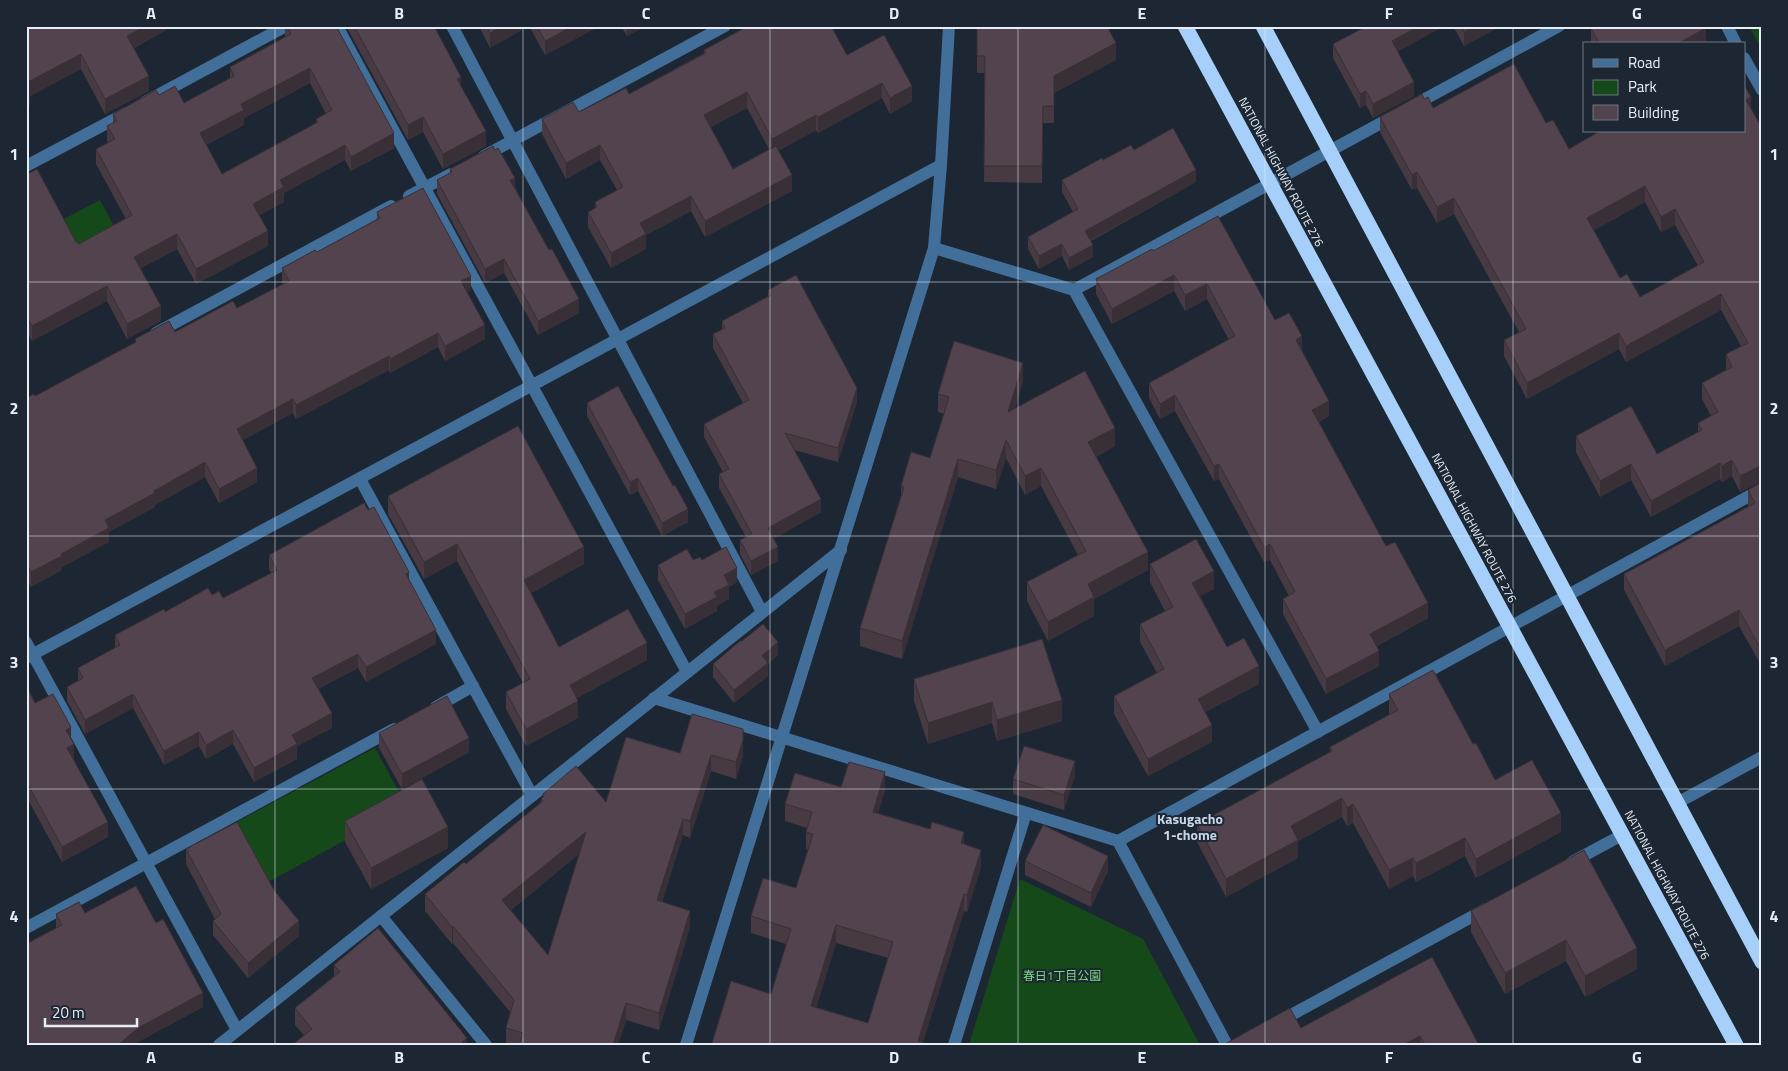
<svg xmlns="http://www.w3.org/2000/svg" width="1788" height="1071" font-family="'Titillium Web','Noto Sans JP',sans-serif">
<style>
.green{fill:#154919}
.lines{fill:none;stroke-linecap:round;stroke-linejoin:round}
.street{stroke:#426f99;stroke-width:12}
.highway{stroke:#a6d0fa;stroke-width:15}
.wall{fill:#473a43;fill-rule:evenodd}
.shaded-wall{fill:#392f37}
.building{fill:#52434e;stroke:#392f37;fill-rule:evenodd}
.grid{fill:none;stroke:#e7eef7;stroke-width:1;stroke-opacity:0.55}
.labels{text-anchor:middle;stroke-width:4;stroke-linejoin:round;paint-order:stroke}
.street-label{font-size:12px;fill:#e7eef7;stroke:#1d2734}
.park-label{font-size:12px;fill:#7bd97e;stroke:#1d2734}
.neighbourhood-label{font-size:14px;font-weight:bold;fill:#c8d6e7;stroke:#1d2734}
.neatline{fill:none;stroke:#e7eef7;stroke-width:2}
.grid-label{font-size:16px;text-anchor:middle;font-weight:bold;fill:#e7eef7}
</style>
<rect width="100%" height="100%" fill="#1d2734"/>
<!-- green -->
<g class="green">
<polygon points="1749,26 1762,26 1762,50"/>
<polygon points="100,200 115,228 77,248 62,220"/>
<polygon points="375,748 407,807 266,883 233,824"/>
<polygon points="1020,879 1143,939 1200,1045 969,1045"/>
</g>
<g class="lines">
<!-- street -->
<g class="street">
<polyline points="337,26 687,672"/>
<polyline points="452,26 762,612"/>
<polyline points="1727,26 1736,44"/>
<polyline points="1744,58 1762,90"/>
<polyline points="145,102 286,26"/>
<polyline points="1414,105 1559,26"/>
<polyline points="484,156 725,26"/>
<polyline points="26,166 128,112"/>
<polyline points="409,196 451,174"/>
<polyline points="934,248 1074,290 1318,732"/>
<polyline points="1074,290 1394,116"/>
<polyline points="156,333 391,206"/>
<polyline points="360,479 532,795"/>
<polyline points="26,642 237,1030"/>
<polyline points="26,658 941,165"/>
<polyline points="654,698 1118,841 1227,1045"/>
<polyline points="436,707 473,686"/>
<polyline points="1677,803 1762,757"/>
<polyline points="1118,841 1762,489"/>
<polyline points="1572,862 1622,835"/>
<polyline points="381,916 486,1045"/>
<polyline points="26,928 394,729"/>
<polyline points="1280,1021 1486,909"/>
<polyline points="219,1045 841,550"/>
<polyline points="686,1045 934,248 941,165 949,26"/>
<polyline points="954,1045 1026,813"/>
</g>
<!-- highway -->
<g class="highway">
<polyline points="1185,26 1736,1045"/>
<polyline points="1263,26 1762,962"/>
</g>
</g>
<!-- wall -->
<g class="wall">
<polygon points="26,26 166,26 166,30 134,48 149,91 105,114 81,69 30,96 30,105 26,107"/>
<path d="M285,26H336L394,148L351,171L345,160L284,193V202L259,215L268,246L196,284L177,249L141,268L161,321L127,339L107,301L32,341L28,334L26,335V175L76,242L79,244L126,219L96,164V149L109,143L107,141V126L113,123V114L159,95L184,103L230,78V67L285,37ZM310,83L326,114L316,119V123L222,174L206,145L244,125V118Z"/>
<polygon points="346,26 434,26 461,86 486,146 443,169 423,132 408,140"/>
<polygon points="479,26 529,26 490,48"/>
<polygon points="529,26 600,26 545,55"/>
<polygon points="621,26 646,26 627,36"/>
<polygon points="977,26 1116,60 1054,93 1054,123 1043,123 1042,183 984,182 985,73 977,73"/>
<polygon points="1444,26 1398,51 1414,96 1373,118 1366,105 1360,108 1333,58 1333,44"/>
<polygon points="1453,26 1501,26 1464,46"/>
<polygon points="1591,29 1706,44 1591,44"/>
<path d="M704,50L847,55L912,101L890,114L882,98L818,133L816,130L778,151L792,191L705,237L691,211L646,235V249L611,268L588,227V212L595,208V202L617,190L600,160L566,179L542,134V119L579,112L629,94L704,53ZM747,108L769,149L733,169L710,127Z"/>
<path d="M1424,99L1433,108L1546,123L1569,149L1751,109L1762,128V481L1740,492L1732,476L1722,482L1720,479L1651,517L1631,480L1600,497L1576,452V436L1657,454L1698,432V423L1711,416L1702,399V383L1726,370V354L1741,346L1721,310L1626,362L1619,349L1527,399L1504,356V340L1519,332L1454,214L1437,223L1417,188L1412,190L1380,132V117ZM1645,202L1661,232L1675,225L1698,266L1640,297L1620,278L1594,230Z"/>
<polygon points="1134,150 1196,182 1091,241 1093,257 1069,270 1062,256 1039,269 1028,249 1028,237 1073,212 1062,192 1062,180 1103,160"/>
<polygon points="450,169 515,187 579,313 538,335 504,273 485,283 437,194 437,180 450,173"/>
<polygon points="377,212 471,290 467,292 485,339 445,361 438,347 390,373 389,370 296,419 293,413 243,440 257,482 219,503 205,477 155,505 155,507 109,532 109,542 62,567 62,570 31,587 26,577 26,398 35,396 135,343 135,339 175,332 237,308 283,284 282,282 282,268 317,252 377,219"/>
<polygon points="1153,251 1275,320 1302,350 1329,416 1319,422 1386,546 1428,618 1377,646 1379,666 1326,694 1283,614 1283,599 1289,596 1270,560 1264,562 1219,479 1214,481 1175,411 1160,419 1149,398 1149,383 1229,340 1207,299 1185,311 1174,291 1112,324 1096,294 1096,279"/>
<polygon points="768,290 857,402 838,462 794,450 821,512 773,539 778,561 751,575 740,554 740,540 746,537 719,488 719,474 723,472 704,437 704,424 743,403 713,348 713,334 722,330 722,321 768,297"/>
<polygon points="1023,381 1015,408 1115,446 1096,457 1148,570 1094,599 1094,616 1048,641 1027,601 1027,582 1078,555 1041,486 1025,495 1006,458 996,489 958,477 902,659 860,646 860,628 901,498 901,486 930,458 944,414 938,412 938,394"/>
<polygon points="587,403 688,522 662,536 638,491 630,495 587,416"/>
<polygon points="1762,482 1762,667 1739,626 1665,666 1624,590 1624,574 1748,507 1748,490"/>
<polygon points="388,496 584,564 531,593 559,647 647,660 577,698 578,718 526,746 506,709 506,692 523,683 457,561 424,579 388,514"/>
<polygon points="269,555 409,581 436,644 366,682 358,668 318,689 332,728 297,746 297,759 254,782 233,744 206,759 199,746 164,765 133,708 85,734 67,701 67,687 78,681 78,668 115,648 115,635 165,612 212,595 223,598 271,573 269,569"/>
<polygon points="693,560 702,560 737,582 729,587 729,599 717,606 717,611 685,629 658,580 658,565"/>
<polygon points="1150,564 1214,589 1200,596 1227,647 1259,684 1205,712 1212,742 1148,776 1114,714 1114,696 1157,673 1140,642 1140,624 1165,611 1150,582"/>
<polygon points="778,655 768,664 768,676 734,703 713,677 713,664"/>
<polygon points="914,679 1062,721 997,741 992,723 928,744 914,701"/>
<polygon points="26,685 35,703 71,739 74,759 108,837 62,862 26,796"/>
<polygon points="1389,694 1473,744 1495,780 1561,832 1476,878 1465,856 1416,882 1413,876 1389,889 1353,823 1347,826 1342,817 1298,841 1298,858 1226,897 1197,842 1197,824 1330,752 1330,747 1390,714 1389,713"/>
<polygon points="379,733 469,752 402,789 379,748"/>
<path d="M680,753L743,756L736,779L711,771L690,838L683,835L662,902L690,927L659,1030L626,1020L618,1045L506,1044V1028L510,1012L453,943L452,944L425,911V894L466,864L541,802V799L543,798V794L606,802ZM579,854L548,955L511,910Z"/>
<polygon points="1075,775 1064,810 1013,794 1013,779"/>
<path d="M841,787L885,790L878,813L964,844L981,867L967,912L964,911L923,1042L712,1043L771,994L786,944L751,933V916L796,888L808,850L806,849V832L807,828L785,821V804ZM836,943L888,958L868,1023L816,1008Z"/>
<polygon points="345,821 448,848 371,889 345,842"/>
<polygon points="186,849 299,936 248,978 213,935 213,921 215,919 186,864"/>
<polygon points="1584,850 1637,969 1585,997 1566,961 1505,994 1471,932 1471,911"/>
<polygon points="1025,861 1108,871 1091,907 1025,875"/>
<polygon points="85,913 156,923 203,1007 138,1042 135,1045 26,1045 56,928 56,914"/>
<polygon points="1432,957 1479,1045 1223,1045 1301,1028"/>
<polygon points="334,965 467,1045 304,1035 295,1025 295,1008 334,976"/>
</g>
<!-- shaded-wall -->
<g class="shaded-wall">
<polygon points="146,26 166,26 166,30 127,51 127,36"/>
<polygon points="503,26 529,26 490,48 490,33"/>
<polygon points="573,26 600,26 545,55 545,41"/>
<polygon points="627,26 646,26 627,36"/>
<polygon points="1419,26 1444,26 1392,55 1392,41"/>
<polygon points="1475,26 1501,26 1464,46 1464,32"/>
<polygon points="1706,28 1706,44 1677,44"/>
<polygon points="1116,43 1116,60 1054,93 1054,123 1054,76"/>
<polygon points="81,54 81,69 30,96 30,105 26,107 26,83"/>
<polygon points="310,68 310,83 244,118 244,125 200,148 200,133 241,104"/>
<polygon points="149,76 149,91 105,114 105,99"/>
<polygon points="461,77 461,92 457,79"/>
<polygon points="1414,82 1414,96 1373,118 1373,104"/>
<polygon points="882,83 882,98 818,133 818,117"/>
<polygon points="912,86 912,101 890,114 890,98"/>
<polygon points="1366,91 1366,105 1360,108 1360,94"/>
<polygon points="747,92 747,108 704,131 704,115"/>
<polygon points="1751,97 1751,113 1746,100"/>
<polygon points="816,115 816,130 772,154 772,139"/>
<polygon points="423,117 423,132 408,140 408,125"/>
<polygon points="486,131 486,146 443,169 443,154"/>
<polygon points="394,133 394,148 351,171 351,157"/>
<polygon points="345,145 345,160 284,193 284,202 253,219 253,204 280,180"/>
<polygon points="600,145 600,160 566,179 566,163"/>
<polygon points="1196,170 1196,182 1085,243 1085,231"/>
<polygon points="1417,172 1417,188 1412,190 1412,175"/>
<polygon points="792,175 792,191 705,237 705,221"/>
<polygon points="515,178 515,192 510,180"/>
<polygon points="1645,186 1645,202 1587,234 1587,218"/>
<polygon points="691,196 691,211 646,235 646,249 611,268 611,253 640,223"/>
<polygon points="1454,198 1454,214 1437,223 1437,207"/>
<polygon points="1675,209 1675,225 1661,232 1661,217"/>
<polygon points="268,231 268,246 196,284 196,269"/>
<polygon points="177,234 177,249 134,272 134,257"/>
<polygon points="1062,244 1062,256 1039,269 1039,256"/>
<polygon points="1093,245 1093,257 1069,270 1069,258"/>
<polygon points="504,259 504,273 485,283 485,269"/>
<polygon points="1174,275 1174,291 1112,324 1112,309"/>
<polygon points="471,276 471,290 461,296 461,281"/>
<polygon points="1207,284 1207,299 1185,311 1185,295"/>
<polygon points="107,286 107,301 32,341 32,326"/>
<polygon points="1721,294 1721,310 1626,362 1626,346"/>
<polygon points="579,299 579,313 538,335 538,321"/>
<polygon points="161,306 161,321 127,339 127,324"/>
<polygon points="28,319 28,334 26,335 26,320"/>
<polygon points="485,325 485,339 445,361 445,346"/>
<polygon points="438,333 438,347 390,373 390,359"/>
<polygon points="1619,333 1619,349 1527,399 1527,383"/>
<polygon points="1302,336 1302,352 1296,340"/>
<polygon points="389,356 389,370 296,419 296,405"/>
<polygon points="1023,363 1023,381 1008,430 1008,412"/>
<polygon points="857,388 857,402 838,462 838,448"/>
<polygon points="1175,395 1175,411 1160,419 1160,404"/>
<polygon points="293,399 293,413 237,443 237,429"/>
<polygon points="1329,401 1329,416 1312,425 1312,410"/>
<polygon points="1115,428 1115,446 1088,461 1088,442"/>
<polygon points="1006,440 1006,458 996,489 996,470"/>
<polygon points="958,459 958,477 902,659 902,641"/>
<polygon points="1732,460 1732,476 1722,482 1722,466"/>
<polygon points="205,462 205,477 155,505 155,507 109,532 109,542 62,567 62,570 31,587 31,572 61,554 105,520 154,491"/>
<polygon points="1720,463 1720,479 1651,517 1651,501"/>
<polygon points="1219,464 1219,479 1214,481 1214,466"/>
<polygon points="1631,464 1631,480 1600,497 1600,481"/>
<polygon points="1762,465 1762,481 1740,492 1740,476"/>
<polygon points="257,468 257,482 219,503 219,489"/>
<polygon points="1041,468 1041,486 1025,495 1025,476"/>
<polygon points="638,478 638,491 630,495 630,482"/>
<polygon points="821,499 821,512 768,542 768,528"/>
<polygon points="688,509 688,522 662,536 662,523"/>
<polygon points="457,544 457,561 424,579 424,562"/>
<polygon points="1270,544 1270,560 1264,562 1264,547"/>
<polygon points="584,547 584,564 524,597 524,580"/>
<polygon points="778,547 778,561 751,575 751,561"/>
<polygon points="1148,552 1148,570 1094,599 1094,616 1048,641 1048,622 1088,584"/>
<polygon points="737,568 737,582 729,587 729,599 717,606 717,611 685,629 685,614 714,592 724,575"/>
<polygon points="1214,571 1214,589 1192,600 1192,583"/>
<polygon points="409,572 409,587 406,574"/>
<polygon points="1428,603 1428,618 1370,649 1370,634"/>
<polygon points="1739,610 1739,626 1665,666 1665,650"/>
<polygon points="436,630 436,644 366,682 366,667"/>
<polygon points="778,642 778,655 768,664 768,676 734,703 734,690 762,656"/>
<polygon points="647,643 647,660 570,702 570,685"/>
<polygon points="1379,651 1379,666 1326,694 1326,679"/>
<polygon points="358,654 358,668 312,692 312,678"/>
<polygon points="1259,666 1259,684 1198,716 1198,699"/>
<polygon points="133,694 133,708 85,734 85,720"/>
<polygon points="1062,700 1062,721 997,741 997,720"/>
<polygon points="578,701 578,718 526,746 526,729"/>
<polygon points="992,702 992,723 928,744 928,723"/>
<polygon points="332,713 332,728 297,746 297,759 254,782 254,768 292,735"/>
<polygon points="1212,725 1212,742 1148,776 1148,759"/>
<polygon points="71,727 71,742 66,730"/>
<polygon points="233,730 233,744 206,759 206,745"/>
<polygon points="199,732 199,746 164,765 164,751"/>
<polygon points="469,738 469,752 402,789 402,774"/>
<polygon points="743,740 743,756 736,779 736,762"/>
<polygon points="74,744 74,759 67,748"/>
<polygon points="711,755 711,771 690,838 690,821"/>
<polygon points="1075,761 1075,775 1064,810 1064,795"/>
<polygon points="885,772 885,790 873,829 873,812"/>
<polygon points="1342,798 1342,817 1298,841 1298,858 1226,897 1226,879 1291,826"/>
<polygon points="1353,804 1353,823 1347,826 1347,808"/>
<polygon points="1561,813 1561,832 1476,878 1476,859"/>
<polygon points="683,819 683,835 657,917 657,900"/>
<polygon points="108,822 108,837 62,862 62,847"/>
<polygon points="448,827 448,848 371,889 371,868"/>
<polygon points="586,832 586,848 502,917 502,900"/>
<polygon points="964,832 964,849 961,843"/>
<polygon points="1465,838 1465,856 1416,882 1416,863"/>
<polygon points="981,850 981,867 967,912 967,895"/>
<polygon points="1108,856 1108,871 1091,907 1091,893"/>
<polygon points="1413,858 1413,876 1389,889 1389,870"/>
<polygon points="964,894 964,911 922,1045 918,1041"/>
<polygon points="690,911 690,927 659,1030 659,1013"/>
<polygon points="299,921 299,936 248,978 248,963"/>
<polygon points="836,925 836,943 811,1023 811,1006"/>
<polygon points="453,926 453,943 452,944 452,927"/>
<polygon points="1566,940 1566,961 1505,994 1505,973"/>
<polygon points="1637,948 1637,969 1585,997 1585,976"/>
<polygon points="203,993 203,1007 138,1042 135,1045 118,1045 138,1028"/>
<polygon points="626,1003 626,1020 618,1045 613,1045"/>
<polygon points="1420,1036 1420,1045 1403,1045"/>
<polygon points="467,1038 467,1045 459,1045"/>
</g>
<!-- building -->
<g class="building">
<polygon points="26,26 146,26 127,36 149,76 105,99 81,54 26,83"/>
<path d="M287,26H336L394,133L351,157L345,145L280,180L284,187L253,204L268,231L196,269L177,234L134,257L161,306L127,324L107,286L32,326L28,319L26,320V175L37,169L76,242L79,244L132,215L96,149L115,139L107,126L117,121L113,114L156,90L159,95L175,86L184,103L234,76L230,67L291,34ZM310,68L332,110L316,119L318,122L222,174L200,133L244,110L241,104Z"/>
<polygon points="354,26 434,26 461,77 457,79 486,131 443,154 423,117 408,125"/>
<polygon points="486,26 503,26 490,33"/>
<polygon points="537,26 573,26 545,41"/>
<polygon points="748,26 831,26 847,55 884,35 912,86 890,98 882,83 818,117 816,115 772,139 747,92 704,115 733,169 776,146 792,175 705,221 691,196 640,223 646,234 611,253 588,212 597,207 595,202 623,187 600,145 566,163 542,119 573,102 579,112 626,88 629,94 706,53 704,50"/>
<polygon points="977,26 1107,26 1116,43 1054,76 1054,106 1043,106 1042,166 984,166 985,56 977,56"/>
<polygon points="1367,26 1419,26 1392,41 1414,82 1373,104 1366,91 1360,94 1333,44"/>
<polygon points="1461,26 1475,26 1464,32"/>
<polygon points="1596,26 1705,26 1706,28 1677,44 1600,44 1591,29"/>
<path d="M1514,64L1546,123L1553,120L1569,149L1600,131H1744V85L1751,97L1746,100L1762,128V465L1740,476L1732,460L1722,466L1720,463L1651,501L1631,464L1600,481L1576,436L1631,406L1657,454L1702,430L1698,423L1718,412L1702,383L1732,367L1726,354L1748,343L1721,294L1626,346L1619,333L1527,383L1504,340L1526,329L1454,198L1437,207L1417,172L1412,175L1380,117L1422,94L1424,99L1428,97L1433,108ZM1645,186L1661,217L1675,209L1704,262L1640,297L1627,274L1620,278L1587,218Z"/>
<polygon points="26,84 30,90 26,92"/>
<polygon points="1173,128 1196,170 1085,231 1093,245 1069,258 1062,244 1039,256 1028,237 1078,209 1062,180 1102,158 1103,160 1131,145 1134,150"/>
<polygon points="493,146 495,150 498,148 515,178 510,180 549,250 552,249 579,299 538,321 504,259 485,269 437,180 452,172 450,169"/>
<polygon points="423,188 471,276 461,281 485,325 445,346 438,333 390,359 389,356 296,405 293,399 237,429 257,468 219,489 205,462 154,491 155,493 105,520 109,528 61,554 62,556 31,572 26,563 26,398 34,394 35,396 136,342 135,339 169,321 175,332 233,301 237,308 289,281 282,268 315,250 317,252 380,218 377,212"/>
<polygon points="1218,216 1275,320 1289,313 1302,336 1296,340 1329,401 1312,410 1386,546 1395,542 1428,603 1370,634 1379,651 1326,679 1283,599 1295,592 1270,544 1264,547 1219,464 1214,466 1175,395 1160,404 1149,383 1235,336 1207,284 1185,295 1174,275 1112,309 1096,279 1152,249 1153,251"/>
<polygon points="796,275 857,388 838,448 785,433 821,499 768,528 778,547 751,561 740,540 752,534 719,474 729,469 704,424 749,400 713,334 725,328 722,321 771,295 768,290"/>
<polygon points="954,341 1023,363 1008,412 1085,371 1115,428 1088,442 1148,552 1088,584 1094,597 1048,622 1027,582 1086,551 1041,468 1025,476 1006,440 996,470 958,459 902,641 860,628 904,487 901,486 911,452 930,458 949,397 938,394"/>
<polygon points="618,386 673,486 675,485 688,509 662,523 638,478 630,482 587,403"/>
<polygon points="518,426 584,547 524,580 559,647 628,609 647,643 570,685 578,701 526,729 506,692 530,679 457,544 424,562 388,496"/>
<polygon points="1762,482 1762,651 1739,610 1665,650 1624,574 1755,503 1748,490"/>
<polygon points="364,503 368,510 374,507 409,572 406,574 436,630 366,667 358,654 312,678 332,713 292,735 297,744 254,768 233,730 206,745 199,732 164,751 133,694 85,720 67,687 83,678 78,668 120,645 115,635 164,609 165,612 208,588 212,595 219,591 223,598 277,570 269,555"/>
<polygon points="1196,539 1214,571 1192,583 1227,647 1244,638 1259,666 1198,699 1212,725 1148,759 1114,696 1164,669 1140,624 1173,607 1150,564"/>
<polygon points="726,547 737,568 724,575 729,585 714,592 717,597 685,614 658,565 687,549 693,560 700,557 702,560"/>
<polygon points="763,624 778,642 762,656 768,663 734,690 713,664 740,641 742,641"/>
<polygon points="1042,639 1062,700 997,720 992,702 928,723 914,679"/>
<polygon points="1433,670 1473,744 1476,743 1495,780 1532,760 1561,813 1476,859 1465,838 1416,863 1413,858 1389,870 1353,804 1347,808 1342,798 1291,826 1298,840 1226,879 1197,824 1332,751 1330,747 1398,710 1389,694"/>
<polygon points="26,685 35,703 53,694 71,727 66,730 74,744 67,748 108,822 62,847 26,781"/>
<polygon points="447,696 469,738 402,774 379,733"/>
<path d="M692,714L743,729V740L736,762L711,755L690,821L683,819L657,900L690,911L659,1013L626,1003L613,1045H519L523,1033L506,1028L514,1000L453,926L452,927L425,894L464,862L466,864L543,801L541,799L544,796L543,794L576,766L606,802L626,737L680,753ZM586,832L548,955L502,900Z"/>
<polygon points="1024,746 1075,761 1064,795 1013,779"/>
<path d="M849,762L885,772L873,812L930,829L932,822L964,832L961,843L981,850L967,895L964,894L918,1041L928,1044V1045H709L710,1043H712L731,981L771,994L791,929L751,916L763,878L796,888L813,834L806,832L812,812L785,804L795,773L841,787ZM836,925L893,942L868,1023L811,1006Z"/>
<polygon points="422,779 448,827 371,868 345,821"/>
<polygon points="237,822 274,890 299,921 248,963 213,921 221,914 186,849"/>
<polygon points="1043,825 1108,856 1091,893 1025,861"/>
<polygon points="1584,850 1637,948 1585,976 1566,940 1505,973 1471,911"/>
<polygon points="136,886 156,923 163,919 203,993 138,1028 118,1045 26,1045 26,944 62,925 56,914 79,902 85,913"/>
<polygon points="378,928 467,1038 459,1045 292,1045 312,1029 295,1008 340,972 334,965"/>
<polygon points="1432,957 1479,1045 1425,1045 1420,1036 1403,1045 1223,1045 1290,1008 1301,1028"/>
</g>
<!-- grid -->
<path class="grid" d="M275,26V1045M523,26V1045M770,26V1045M1018,26V1045M1265,26V1045M1513,26V1045M26,282H1762M26,536H1762M26,789H1762"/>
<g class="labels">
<!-- street labels -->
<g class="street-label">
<text transform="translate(1281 172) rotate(62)" y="4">NATIONAL HIGHWAY ROUTE 276</text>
<text transform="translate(1474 528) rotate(62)" y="4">NATIONAL HIGHWAY ROUTE 276</text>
<text transform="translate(1667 885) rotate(62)" y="4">NATIONAL HIGHWAY ROUTE 276</text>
</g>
<!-- park labels -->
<g class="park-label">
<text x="1062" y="980">春日1丁目公園</text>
</g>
<!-- neighbourhood labels -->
<g class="neighbourhood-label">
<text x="1190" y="824">Kasugacho<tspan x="1190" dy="16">1-chome</tspan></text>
</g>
</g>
<!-- border -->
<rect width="1788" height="1071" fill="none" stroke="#1d2734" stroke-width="55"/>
<!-- legend -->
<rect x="1583" y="42" width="162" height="90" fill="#1d2734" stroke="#6e7782"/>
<rect x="1593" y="59" width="25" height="8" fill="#426f99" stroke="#6e7782"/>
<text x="1628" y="68" font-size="15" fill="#e7eef7">Road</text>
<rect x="1593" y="80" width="25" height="15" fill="#154919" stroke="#6e7782"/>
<text x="1628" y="92" font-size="15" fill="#e7eef7">Park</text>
<rect x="1593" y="105" width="25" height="15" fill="#52434e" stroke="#6e7782"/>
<text x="1628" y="118" font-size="15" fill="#e7eef7">Building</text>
<!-- scale -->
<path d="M45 1018v8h92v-8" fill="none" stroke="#e7eef7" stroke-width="2.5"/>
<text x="52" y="1018" font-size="15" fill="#e7eef7" stroke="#1d2734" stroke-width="4" paint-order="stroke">20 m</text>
<rect x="28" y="28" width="1732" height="1016" class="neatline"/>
<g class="grid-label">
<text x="151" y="19">A</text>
<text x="399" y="19">B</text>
<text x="646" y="19">C</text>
<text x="894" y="19">D</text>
<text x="1142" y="19">E</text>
<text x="1389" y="19">F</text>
<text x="1637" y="19">G</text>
<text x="14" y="160">1</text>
<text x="1774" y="160">1</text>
<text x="14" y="414">2</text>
<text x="1774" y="414">2</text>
<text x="14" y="668">3</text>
<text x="1774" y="668">3</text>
<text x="14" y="922">4</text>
<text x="1774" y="922">4</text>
<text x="151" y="1063">A</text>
<text x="399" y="1063">B</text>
<text x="646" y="1063">C</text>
<text x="894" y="1063">D</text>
<text x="1142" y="1063">E</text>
<text x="1389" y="1063">F</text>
<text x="1637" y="1063">G</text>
</g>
</svg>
